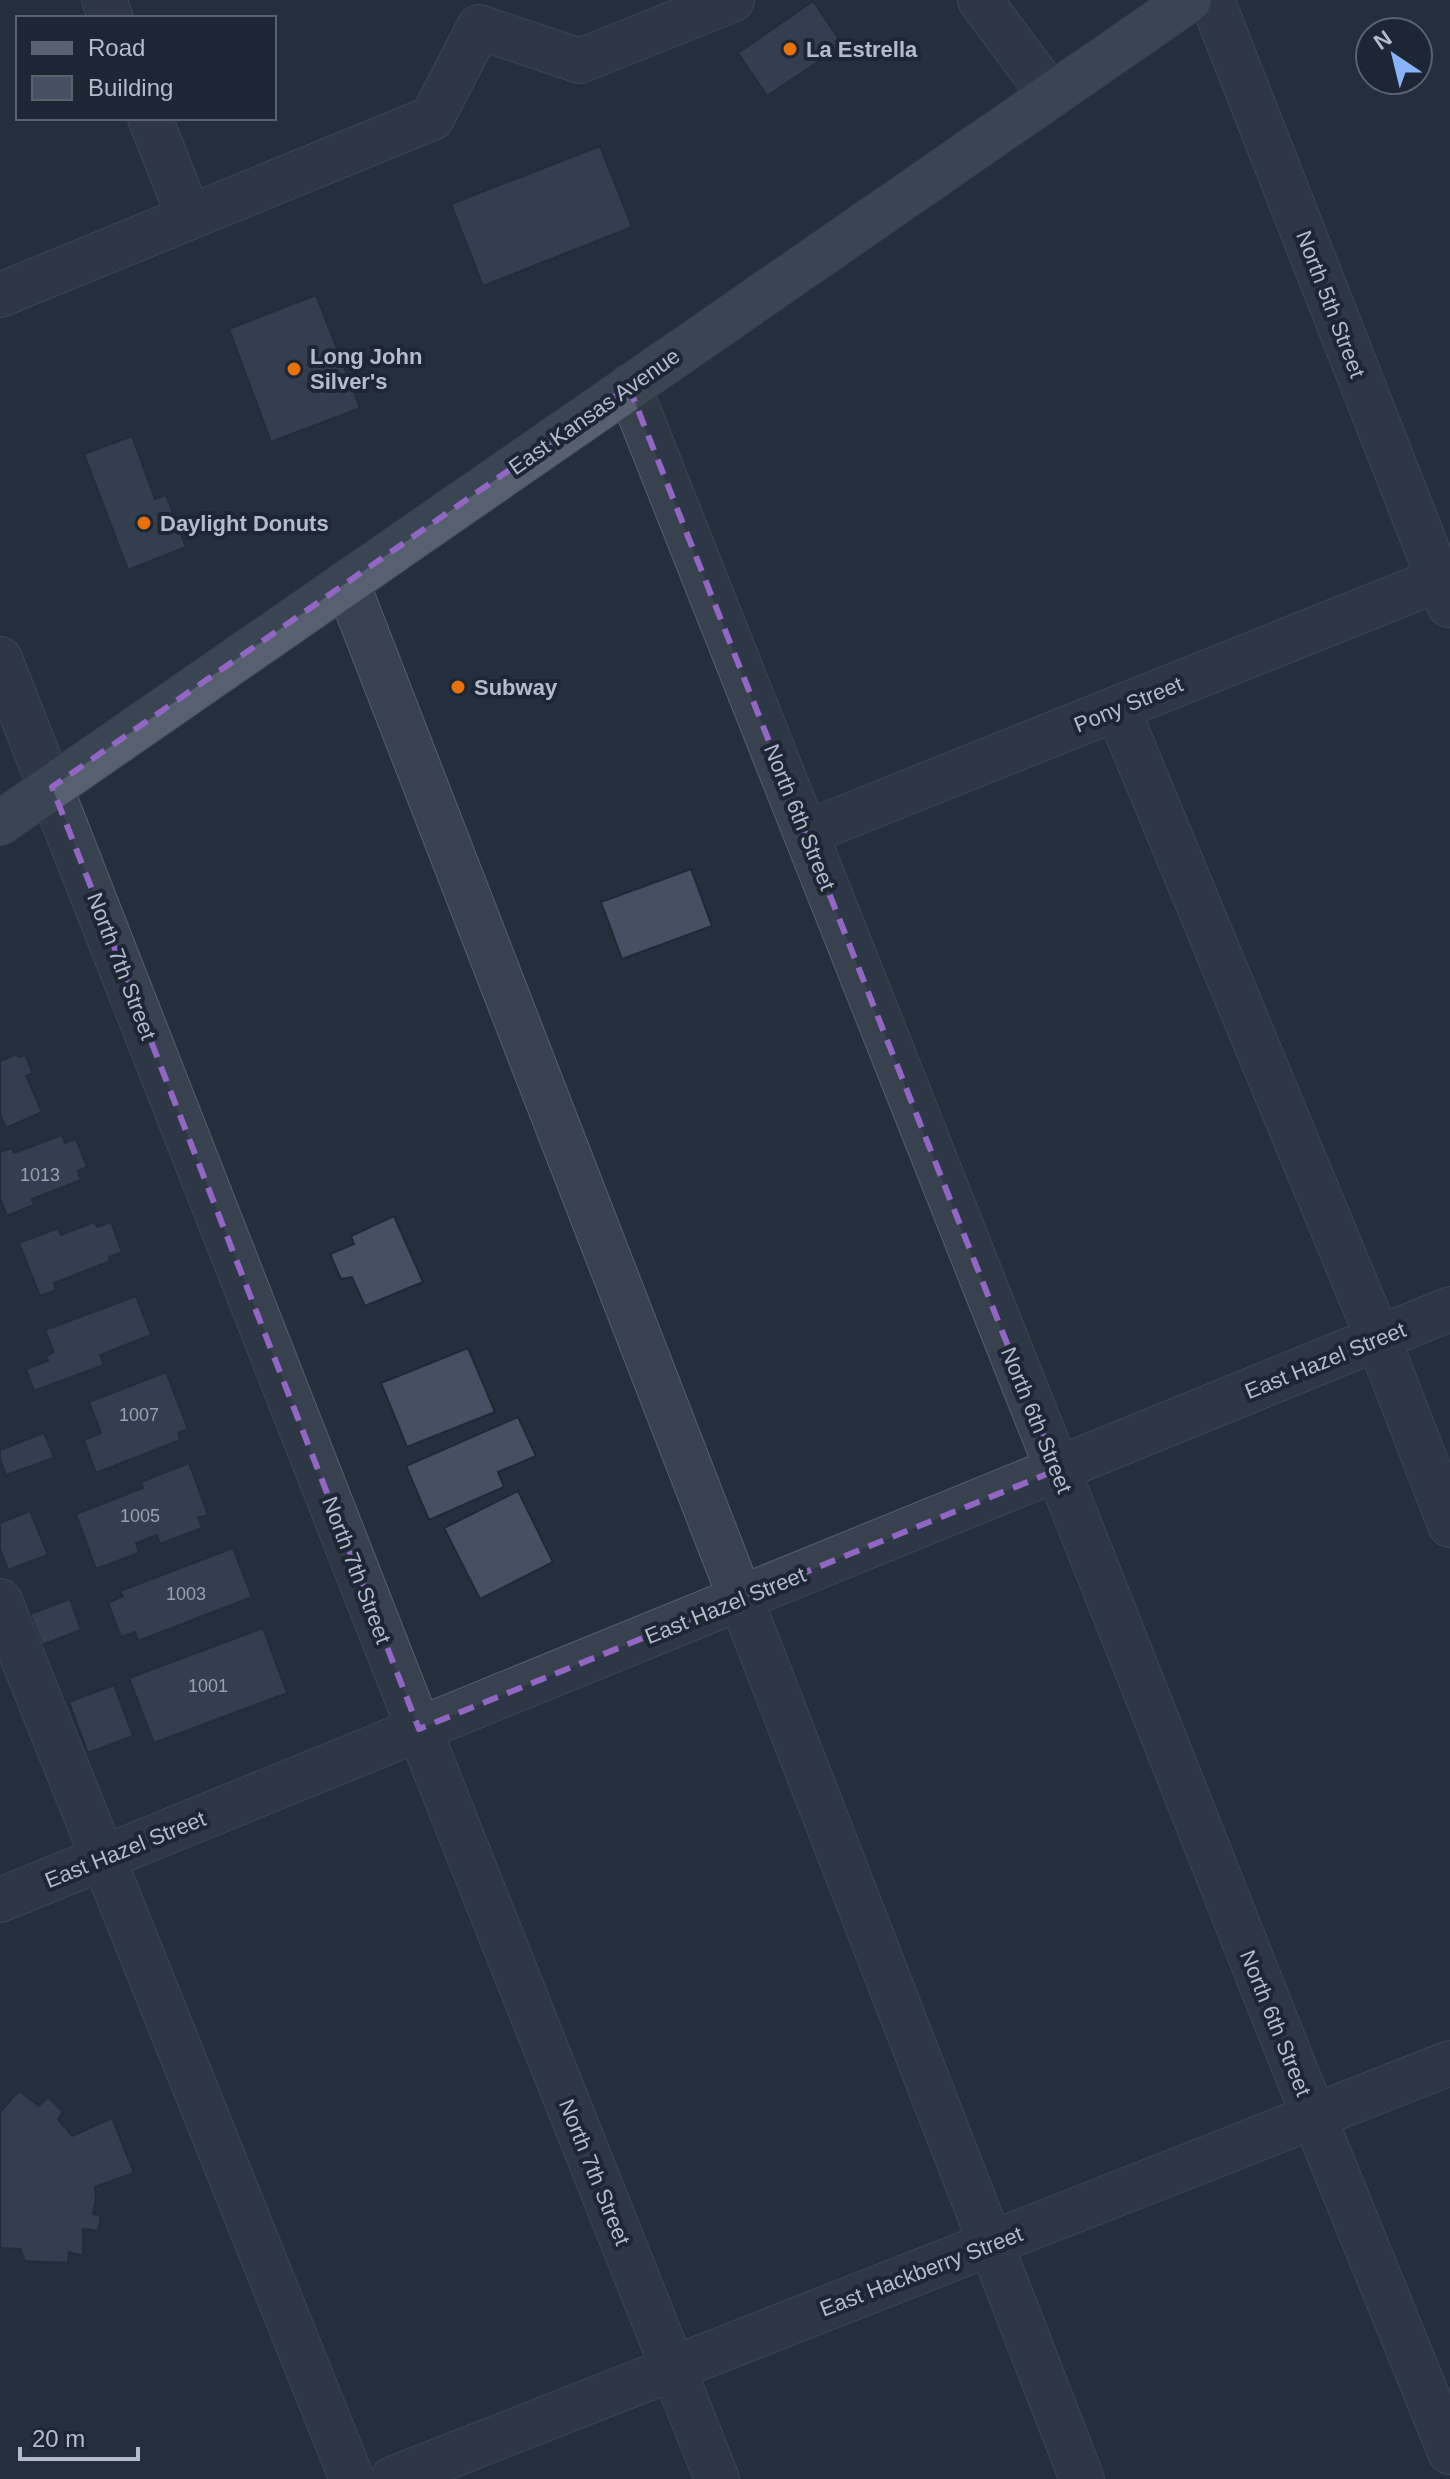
<svg xmlns="http://www.w3.org/2000/svg" width="1450" height="2479" font-family="Helvetica,sans-serif">
<style>
.building{fill:#455162;stroke:#1f2835;stroke-width:2}
.lines{fill:none;stroke-linecap:round;stroke-linejoin:round}
.minor-casing{stroke:#565f6c;stroke-width:46}
.major-casing{stroke:#414a57;stroke-width:46}
.minor{stroke:#38414e;stroke-width:44}
.major{stroke:#56606e;stroke-width:44}
.marked{fill:none;stroke:#9266c3;stroke-width:6;stroke-dasharray:16 10;stroke-linejoin:round}
.food-dot{fill:#e8710a;stroke:#1d2633;stroke-width:3}
.labels{text-anchor:middle;stroke-width:8;stroke-linejoin:round;paint-order:stroke}
.number-label{font-size:18px;fill:#98a1af}
.poi-label{font-size:22px;font-weight:bold;fill:#b4bcc9;stroke:#1d2633;text-anchor:start}
.street-label{font-size:22px;fill:#b4bcc9;stroke:#1d2633}
</style>
<rect width="100%" height="100%" fill="#242f3e"/>
<!-- building -->
<g class="building">
<polygon points="813,1 843,45 767,96 738,53"/>
<polygon points="600,146 632,227 483,286 451,204"/>
<polygon points="316,295 360,408 271,442 229,329"/>
<polygon points="132,436 155,499 166,495 186,547 128,570 84,454"/>
<polygon points="691,869 712,926 622,959 601,902"/>
<polygon points="17,1054 19,1057 25,1055 33,1073 26,1076 42,1112 6,1128 0,1115 0,1061"/>
<polygon points="62,1135 65,1143 76,1139 87,1167 78,1171 81,1180 32,1199 34,1205 7,1216 0,1198 0,1152 12,1148 14,1153"/>
<polygon points="394,1216 423,1282 365,1306 352,1277 341,1279 330,1254 354,1244 351,1236"/>
<polygon points="94,1222 97,1227 111,1222 122,1252 109,1257 110,1261 54,1283 56,1290 40,1296 19,1243 58,1228 61,1235"/>
<polygon points="136,1296 151,1335 100,1355 104,1365 34,1391 26,1369 48,1361 46,1356 54,1352 45,1330"/>
<polygon points="468,1348 495,1412 407,1447 381,1383"/>
<polygon points="166,1372 188,1429 178,1433 180,1440 96,1473 84,1440 101,1433 89,1402"/>
<polygon points="518,1417 536,1456 498,1472 504,1487 429,1520 406,1466"/>
<polygon points="44,1433 54,1458 6,1475 0,1459 0,1450"/>
<polygon points="189,1463 208,1515 198,1518 202,1528 160,1544 157,1535 136,1543 139,1553 96,1569 76,1514 143,1488 141,1482"/>
<polygon points="518,1491 553,1562 480,1599 444,1528"/>
<polygon points="30,1511 48,1555 8,1570 0,1549 0,1523"/>
<polygon points="233,1548 252,1597 138,1641 135,1632 121,1637 108,1603 123,1596 120,1591"/>
<polygon points="70,1599 81,1630 42,1645 30,1614"/>
<polygon points="263,1628 287,1693 154,1743 129,1678"/>
<polygon points="114,1685 133,1736 88,1753 69,1702"/>
<polygon points="19,2091 39,2106 48,2097 63,2112 58,2119 72,2136 112,2118 134,2173 95,2187 96,2198 93,2214 101,2216 98,2231 83,2229 83,2256 69,2252 68,2263 25,2261 20,2249 0,2248 0,2112"/>
</g>
<g class="lines">
<defs>
<g id="minor">
<polyline points="104,0 111,18"/>
<polyline points="980,0 1051,96"/>
<polyline points="1212,0 1449,605"/>
<polyline points="150,118 189,217"/>
<polyline points="0,295 432,118 479,27 580,61 732,0"/>
<polyline points="629,387 1314,2117 1450,2452"/>
<polyline points="347,583 1082,2479"/>
<polyline points="0,659 419,1729 717,2479"/>
<polyline points="1117,708 1378,1338 1450,1525"/>
<polyline points="806,833 1450,575"/>
<polyline points="0,1601 352,2479"/>
<polyline points="0,1900 1450,1309"/>
<polyline points="392,2479 1450,2063"/>
</g>
<polyline id="major" points="0,823 1189,0"/>
</defs>
<!-- minor casing -->
<use href="#minor" class="minor-casing"/>
<!-- major casing -->
<use href="#major" class="major-casing"/>
<!-- minor -->
<use href="#minor" class="minor"/>
<!-- major -->
<use href="#major" class="major"/>
</g>
<!-- marked area -->
<path d="M0 0H1450V2479H0ZM629,387L1057,1470L419,1729L52,787Z" fill="#242f3e" fill-opacity=".55" fill-rule="evenodd"/>
<path class="marked" d="M629,387L1057,1470L419,1729L52,787Z"/>
<!-- markers -->
<g class="food-dot">
<circle cx="790" cy="49" r="8"/>
<circle cx="294" cy="369" r="8"/>
<circle cx="144" cy="523" r="8"/>
<circle cx="458" cy="687" r="8"/>
</g>
<g class="labels">
<!-- number labels -->
<g class="number-label">
<text x="40" y="1181">1013</text>
<text x="139" y="1421">1007</text>
<text x="140" y="1522">1005</text>
<text x="186" y="1600">1003</text>
<text x="208" y="1692">1001</text>
</g>
<!-- poi labels -->
<g class="poi-label">
<text x="806" y="57">La Estrella</text>
<text x="310" y="364">Long John<tspan x="310" dy="25">Silver's</tspan></text>
<text x="160" y="531">Daylight Donuts</text>
<text x="474" y="695">Subway</text>
</g>
<!-- street labels -->
<g class="street-label">
<text transform="translate(1331 304) rotate(69)" y="8">North 5th Street</text>
<text transform="translate(594 411) rotate(-35)" y="8">East Kansas Avenue</text>
<text transform="translate(1128 704) rotate(-22)" y="8">Pony Street</text>
<text transform="translate(800 817) rotate(68)" y="8">North 6th Street</text>
<text transform="translate(122 966) rotate(69)" y="8">North 7th Street</text>
<text transform="translate(1325 1360) rotate(-22)" y="8">East Hazel Street</text>
<text transform="translate(1037 1420) rotate(68)" y="8">North 6th Street</text>
<text transform="translate(357 1570) rotate(69)" y="8">North 7th Street</text>
<text transform="translate(725 1605) rotate(-22)" y="8">East Hazel Street</text>
<text transform="translate(125 1849) rotate(-22)" y="8">East Hazel Street</text>
<text transform="translate(1276 2023) rotate(68)" y="8">North 6th Street</text>
<text transform="translate(595 2172) rotate(68)" y="8">North 7th Street</text>
<text transform="translate(921 2271) rotate(-21)" y="8">East Hackberry Street</text>
</g>
</g>
<!-- legend -->
<rect x="16" y="16" width="260" height="104" fill="#1d2633" stroke="#59626f" stroke-width="2"/>
<rect x="32" y="42" width="40" height="12" fill="#56606e" stroke="#59626f" stroke-width="2"/>
<text x="88" y="56" font-size="24" fill="#b4bcc9">Road</text>
<rect x="32" y="76" width="40" height="24" fill="#455162" stroke="#59626f" stroke-width="2"/>
<text x="88" y="96" font-size="24" fill="#b4bcc9">Building</text>
<!-- north arrow -->
<g transform="translate(1394 56) rotate(325)"><circle r="38" fill="#1d2633" stroke="#59626f" stroke-width="2"/>
<path d="M0-6L14 30L0 20L-14 30Z" fill="#8ab4f8"/>
<text y="-12" font-size="22" font-weight="bold" text-anchor="middle" fill="#b4bcc9">N</text>
</g>
<!-- scale -->
<path d="M20 2447v12h118v-12" fill="none" stroke="#b4bcc9" stroke-width="4"/>
<text x="32" y="2447" font-size="24" fill="#b4bcc9" stroke="#1d2633" stroke-width="6" paint-order="stroke">20 m</text>
</svg>
